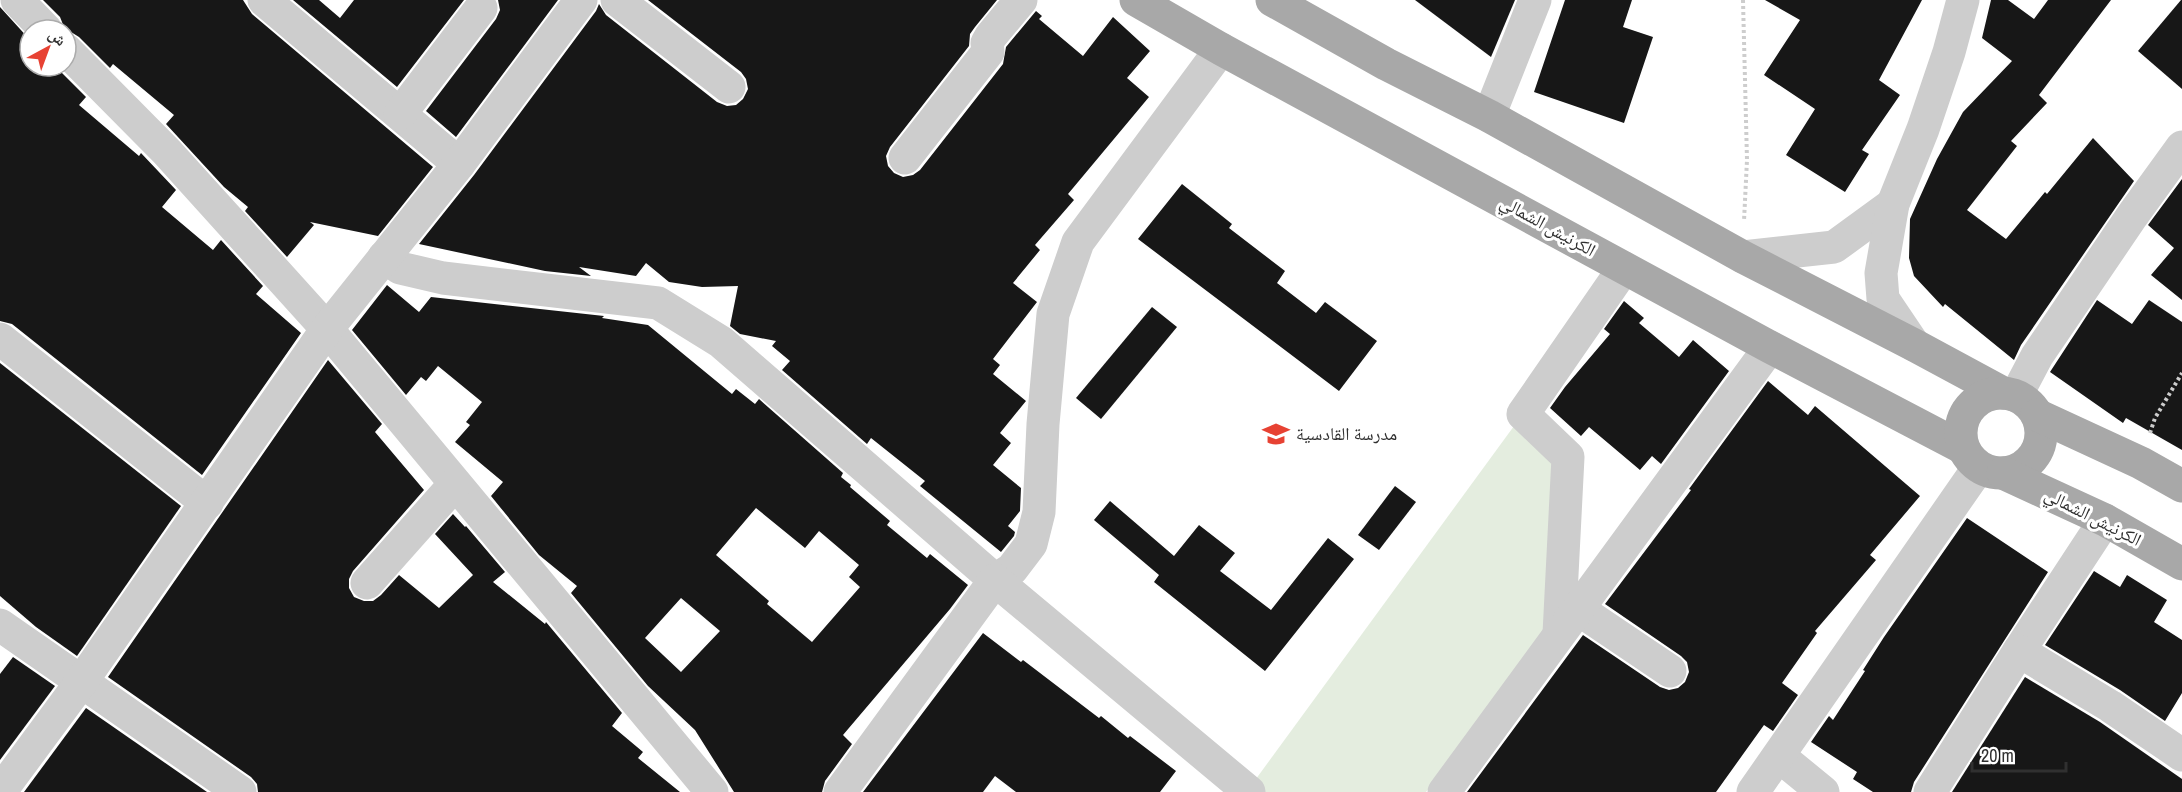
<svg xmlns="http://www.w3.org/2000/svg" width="2182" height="792" font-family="'Archivo Narrow','Noto Naskh Arabic',sans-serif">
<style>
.green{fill:#e4eddf}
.building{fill:#171717;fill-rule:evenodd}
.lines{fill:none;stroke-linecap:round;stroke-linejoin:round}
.path{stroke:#cdcdcd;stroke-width:4;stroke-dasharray:3 3;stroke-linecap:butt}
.minor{stroke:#cdcdcd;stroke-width:33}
.major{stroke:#a8a8a8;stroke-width:33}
.labels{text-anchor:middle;stroke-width:6;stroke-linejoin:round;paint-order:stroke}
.street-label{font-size:18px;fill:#303030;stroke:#fff}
.poi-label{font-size:18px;fill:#303030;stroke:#fff;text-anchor:start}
</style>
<rect width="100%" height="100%" fill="#fff"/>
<!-- green -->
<polygon class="green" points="1514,426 1555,460 1545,637 1426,792 1264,792 1253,783"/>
<!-- building -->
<g class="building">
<polygon points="43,0 243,0 252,14 433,167 378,236 310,222 314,225 287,257 245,211 248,207 224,187 166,124 174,115 113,64 110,68 79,37 71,32 66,32 60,17"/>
<polygon points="293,0 319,0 340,18 354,0 464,0 397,87"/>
<polygon points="498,0 558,0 456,137 426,111 496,19 500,10"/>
<polygon points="648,0 997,0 975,27 970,34 969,46 890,147 886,156 888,166 894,173 903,177 913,175 920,170 1003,64 1006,47 1036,11 1042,16 1039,19 1083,56 1113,17 1150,51 1127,78 1149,97 1068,194 1074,200 1035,245 1040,250 1013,283 1037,302 993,359 1000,365 993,374 1026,401 1000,433 1011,443 993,465 1021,488 1020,511 1008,526 1015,532 1014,536 1001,552 920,486 925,481 871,438 867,444 782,370 790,361 772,346 776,341 740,334 730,326 738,286 702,287 669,282 646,263 636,276 579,267 591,276 545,271 419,244 474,175 596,11 599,4 606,15 717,102 727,106 736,105 743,99 748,89 746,79 741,72"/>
<polygon points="1415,0 1515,0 1491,57"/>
<polygon points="1565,0 1632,0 1623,27 1653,37 1624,123 1534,92"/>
<polygon points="1765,0 1922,0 1879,80 1900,95 1862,150 1869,154 1845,192 1786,155 1815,109 1764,75 1800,20"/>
<polygon points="1991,0 2008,0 2034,19 2048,0 2111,0 2039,95 2047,103 2011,141 2017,146 1967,210 2006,239 2045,192 2047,194 2093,138 2134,181 2021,345 2014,360 1945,304 1943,307 1914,276 1909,258 1910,219 1937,159 1963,112 2012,61 1982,38"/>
<polygon points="2181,0 2182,0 2182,89 2138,51"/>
<polygon points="0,7 30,40 30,66 55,66 86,97 79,105 139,156 141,153 176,190 162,207 213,250 221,240 263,286 256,294 301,333 202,475 12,324 0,321"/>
<polygon points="2182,179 2182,300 2151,275 2174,248 2148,225"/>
<polygon points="1182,184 1232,224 1229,228 1285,271 1277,283 1316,313 1325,302 1377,341 1339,391 1138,239"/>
<path d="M387,285L419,312L431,297L604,316L602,318L648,325L732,394L736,389L755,404L759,399L843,473L841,477L851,485L850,487L890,521L887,525L927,558L930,554L968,585L950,609L843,735L852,744L825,781L822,792H734L695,730L648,686L571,593L577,586L539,555L491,496L503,482L455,442L470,425L466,422L482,402L438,366L426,381L421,377L406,395L352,330ZM756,508L805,548L819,531L859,565L849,577L860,587L812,642L767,604L769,601L716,555ZM681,598L720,631L681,672L645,638Z"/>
<polygon points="2097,300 2132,324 2149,300 2182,322 2182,450 2126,418 2123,423 2050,372"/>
<polygon points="1624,301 1644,318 1639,323 1679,357 1693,340 1729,371 1661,464 1652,456 1640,470 1589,427 1581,436 1550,408 1565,387 1610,334 1604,329"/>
<polygon points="1152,307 1177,327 1101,419 1076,398"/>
<polygon points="328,360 382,424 375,432 424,490 353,571 349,579 349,588 354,597 364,601 373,601 381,595 399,575 439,608 473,575 435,534 453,514 465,527 466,526 505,572 493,582 545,624 546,622 622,713 612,726 643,752 638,758 680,792 258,792 257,784 251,777 108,677"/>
<polygon points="0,363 181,506 77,656 36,627 0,596"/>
<polygon points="1768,381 1808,415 1815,406 1920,496 1870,555 1876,560 1815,631 1817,633 1782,683 1798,695 1773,731 1764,725 1716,792 1467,792 1583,635 1660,687 1669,690 1678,688 1685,682 1689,672 1687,662 1681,656 1605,604 1691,490 1689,489"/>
<polygon points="1395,486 1416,502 1379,550 1358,535"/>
<polygon points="1110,501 1174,556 1199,525 1235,553 1220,571 1271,610 1328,538 1354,559 1265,671 1154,582 1159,575 1094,520"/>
<polygon points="1967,518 2048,572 1914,782 1911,792 1873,792 1853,779 1857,772 1811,742 1829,716 1833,720 1865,671 1863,670 1884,637"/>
<polygon points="2094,571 2120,587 2127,575 2167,600 2154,622 2182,640 2182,693 2165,721 2120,690 2045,645"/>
<polygon points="983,633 1021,662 1023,660 1099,718 1101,716 1128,738 1130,736 1176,771 1160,792 1016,792 995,776 983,792 863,792"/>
<polygon points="13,657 55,686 0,760 0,674"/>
<polygon points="2025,677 2100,722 2182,779 2182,792 1952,792"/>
<polygon points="86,708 207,792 24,792"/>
</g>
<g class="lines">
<!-- path -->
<g class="path">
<polyline points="1743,0 1747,160 1744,221"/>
<polyline points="2150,433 2155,418 2182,373"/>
</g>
<!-- minor -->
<g class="minor">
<polyline points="17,0 46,30"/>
<polyline points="264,0 459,164"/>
<polyline points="617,0 729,87"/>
<polyline points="66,50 167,152 327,329 712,792"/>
<polyline points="400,114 481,8"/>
<polyline points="1489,116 1535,0"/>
<polyline points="905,158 988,52 987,43 991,36 1021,0"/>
<polyline points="384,257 400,268 443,278 658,303 721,342 995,580 1012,569 1031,544 1039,512 1043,424 1053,314 1078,242 1221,49"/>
<polyline points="1743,257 1834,247 1893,204"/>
<polyline points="0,339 207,503"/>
<polyline points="1914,345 1883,299 1881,273 1893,204 1923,129 1949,52 1963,0"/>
<polyline points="2016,396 2037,356 2132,216 2182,147"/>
<polyline points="367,583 455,484"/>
<polyline points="1578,609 1670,671"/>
<polyline points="0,625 240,792"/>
<polyline points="1559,634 1568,457 1523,414 1624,268"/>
<polyline points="2019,651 2105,520"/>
<polyline points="1779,756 1823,792"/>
<polyline points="0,792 82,681 327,329 459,164 581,0"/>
<polyline points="840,792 995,580 1249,792"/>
<polyline points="1444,792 1770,347"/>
<polyline points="1753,792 1979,467"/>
<polyline points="1930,792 2019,651 2110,706 2182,755"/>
</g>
<!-- major -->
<g class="major">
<polyline points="1136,0 1221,49 1770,347 1963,448"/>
<polyline points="1272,0 1386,64 1489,116 1743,257 1914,345 2003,393"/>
<circle cx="2001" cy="433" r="40"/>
<polyline points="2037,415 2141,463 2182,486"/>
<polyline points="2003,473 2105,520 2182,564"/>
</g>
</g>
<!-- icons -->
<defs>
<symbol id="school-bare" viewBox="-9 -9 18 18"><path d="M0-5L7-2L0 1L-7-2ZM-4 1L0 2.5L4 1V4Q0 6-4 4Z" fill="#e74233" stroke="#fff" stroke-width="2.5" paint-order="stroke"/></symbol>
</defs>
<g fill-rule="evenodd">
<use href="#school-bare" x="1257" y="415" width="38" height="38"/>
</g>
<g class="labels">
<!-- street labels -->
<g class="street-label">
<text transform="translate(1548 226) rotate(29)" y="6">الكرنيش الشمالي</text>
<text transform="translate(2093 517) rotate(27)" y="6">الكرنيش الشمالي</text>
</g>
<!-- poi labels -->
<g class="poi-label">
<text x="1296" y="440">مدرسة القادسية</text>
</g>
</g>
<!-- north arrow -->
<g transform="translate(48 48) rotate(41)"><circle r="28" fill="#ffffff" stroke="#acacac" stroke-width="1.5"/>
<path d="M0-4.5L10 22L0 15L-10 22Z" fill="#e74233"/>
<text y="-9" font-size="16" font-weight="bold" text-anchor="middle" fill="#303030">ش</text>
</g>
<!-- scale -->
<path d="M1972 762v9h94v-9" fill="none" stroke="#303030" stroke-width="3"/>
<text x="1981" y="762" font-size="18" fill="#303030" stroke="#ffffff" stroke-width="4.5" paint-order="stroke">20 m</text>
</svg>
